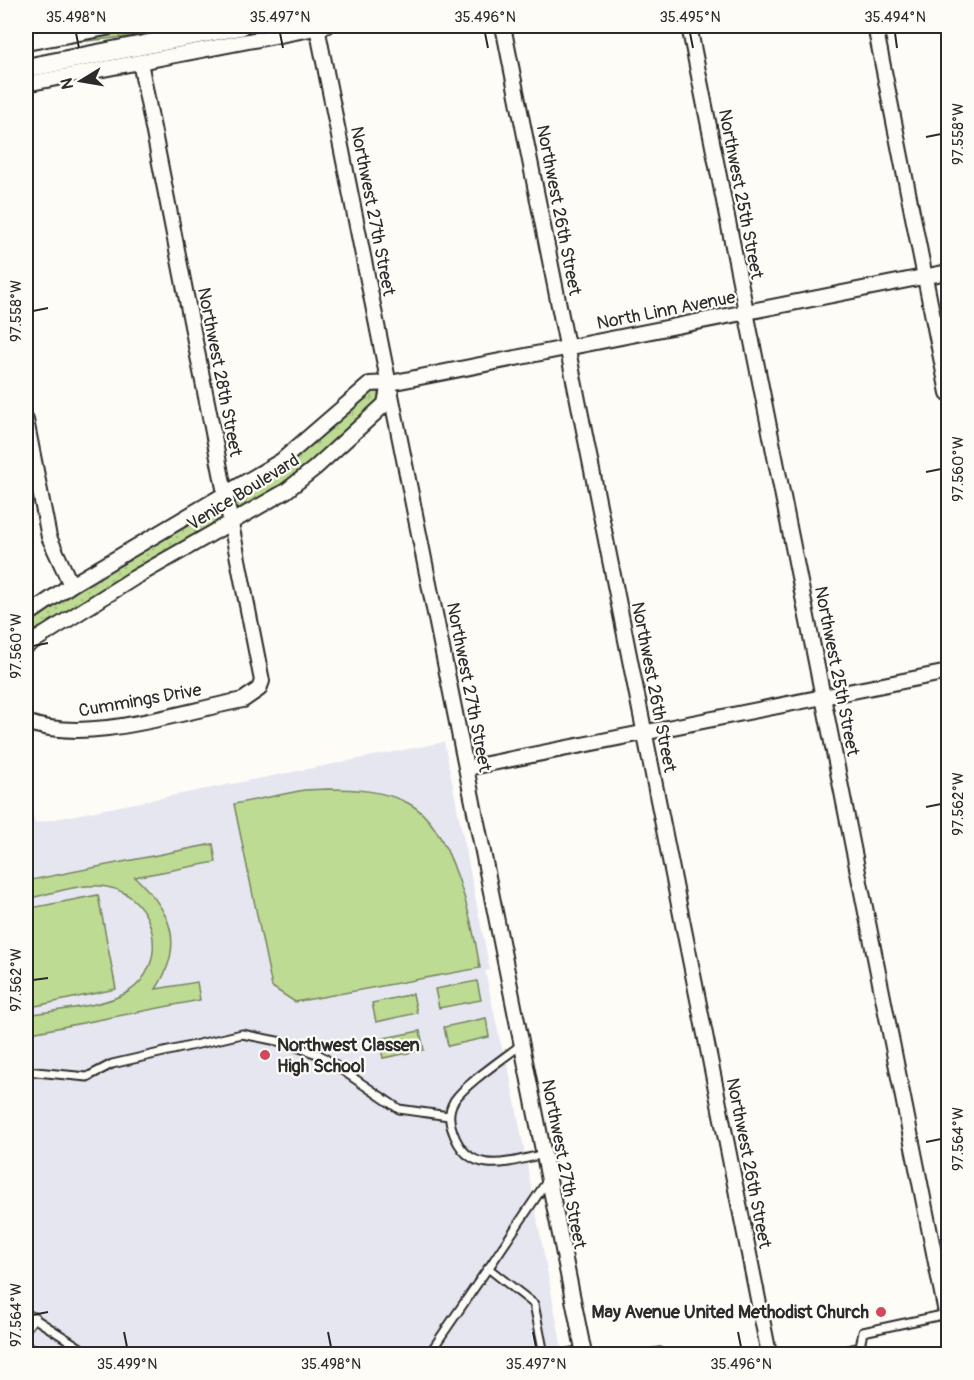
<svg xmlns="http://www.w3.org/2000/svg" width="974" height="1380" font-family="Pangolin,sans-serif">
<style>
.built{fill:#e6e6f1}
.grass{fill:url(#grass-tufts);stroke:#74835f;stroke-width:1.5}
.park{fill:url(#park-dots);stroke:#74835f;stroke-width:1.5}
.garden{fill:#bddb93;stroke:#74835f;stroke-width:1.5}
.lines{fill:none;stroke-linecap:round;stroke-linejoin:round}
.lane-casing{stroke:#2b2b2b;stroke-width:11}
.street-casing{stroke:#2b2b2b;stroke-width:18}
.secondary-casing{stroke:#2b2b2b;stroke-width:22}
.lane{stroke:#fdfcf7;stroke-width:7}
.street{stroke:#fdfcf7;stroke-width:14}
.secondary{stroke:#fdfcf7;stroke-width:18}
.ticks{fill:none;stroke:#2b2b2b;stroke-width:2}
.poi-dot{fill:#d1495b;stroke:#fdfcf7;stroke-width:2}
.labels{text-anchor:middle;stroke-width:4.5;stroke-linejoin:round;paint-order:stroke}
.street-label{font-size:18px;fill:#2b2b2b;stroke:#fdfcf7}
.poi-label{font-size:18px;font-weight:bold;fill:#2b2b2b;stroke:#fdfcf7;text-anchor:start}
.neatline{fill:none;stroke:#2b2b2b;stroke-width:2}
.ticks-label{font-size:15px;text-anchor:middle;fill:#2b2b2b}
</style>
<defs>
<pattern id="grass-tufts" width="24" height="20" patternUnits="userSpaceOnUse" patternTransform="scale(1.5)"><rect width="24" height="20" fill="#bddb93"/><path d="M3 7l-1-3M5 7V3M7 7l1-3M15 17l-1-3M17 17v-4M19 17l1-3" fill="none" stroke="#a3bc7f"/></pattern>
<pattern id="park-dots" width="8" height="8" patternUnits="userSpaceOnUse" patternTransform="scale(1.5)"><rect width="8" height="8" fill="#bddb93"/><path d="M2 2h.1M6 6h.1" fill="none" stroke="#a3bc7f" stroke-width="1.8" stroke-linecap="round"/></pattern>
</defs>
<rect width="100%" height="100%" fill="#fdfcf7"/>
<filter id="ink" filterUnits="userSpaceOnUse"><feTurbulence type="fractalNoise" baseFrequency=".0167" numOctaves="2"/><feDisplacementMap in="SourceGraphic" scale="12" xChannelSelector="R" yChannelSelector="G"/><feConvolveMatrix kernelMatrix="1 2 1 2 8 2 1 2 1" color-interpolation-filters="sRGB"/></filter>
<g filter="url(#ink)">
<!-- built -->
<polygon class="built" points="444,742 490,970 485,971 501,1045 508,1065 563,1354 26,1354 26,816 33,815 35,823"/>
<!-- grass -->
<g class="grass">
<polygon points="141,26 205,26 171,32 59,44 58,42"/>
<path d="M373,390L382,394C344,445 287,481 234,515L232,502L286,466Z"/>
</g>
<!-- park -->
<polygon class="park" points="223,506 224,516 219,524 26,641 26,622 73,590"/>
<!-- garden -->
<g class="garden">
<path d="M327,789C354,789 383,790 408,803C452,825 473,924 480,968L295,1002L272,987L234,804L304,790Z"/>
<path d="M213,844L216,862L135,877C172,912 185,944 156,989L197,982L200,1000L26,1034V1015C55,1010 103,1007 128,992C171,965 156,895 107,887C81,882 51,894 26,899V881Z"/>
<polygon points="98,895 116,989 26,1008 26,909"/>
<polygon points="477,981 481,1000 439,1008 435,989"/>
<polygon points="413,994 417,1013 376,1022 372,1003"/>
<polygon points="486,1018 489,1037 448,1046 444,1027"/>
<polygon points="420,1031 424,1050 383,1058 379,1039"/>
</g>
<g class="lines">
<defs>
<g id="lane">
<path d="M522,1044C504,1058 465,1084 454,1101C448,1111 449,1122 453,1132C469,1178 509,1162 544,1154"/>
<polyline points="26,1071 87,1077 112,1064 242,1034 282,1042 320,1055 399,1109 449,1116"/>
<polyline points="488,1269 547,1181"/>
<polyline points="26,1313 90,1354"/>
<polyline points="26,1329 35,1317"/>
<polyline points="26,1344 41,1354"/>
<polyline points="429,1354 488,1268 534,1304 544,1354"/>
<polyline points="562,1354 583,1350"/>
<polyline points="648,1354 660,1352 660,1354"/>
<polyline points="831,1354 860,1347 863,1332 947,1314"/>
</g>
<g id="street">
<polyline points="503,26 769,1354"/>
<polyline points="689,26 948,1323"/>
<polyline points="875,26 948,393"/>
<polyline points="317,27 584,1354"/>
<polyline points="26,84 326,26"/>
<polyline points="26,420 49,537 71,585"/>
<polyline points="26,616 71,585 281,461 370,384 390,383 948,272"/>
<polyline points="26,646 134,578 286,491 315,468 385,404 388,388"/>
<path d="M26,722C88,745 179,712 243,700L259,689L262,681L140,62"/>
<polyline points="467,768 948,672"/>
</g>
<g id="secondary">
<polyline points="26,41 106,26"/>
<polyline points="26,68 240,26"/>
</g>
</defs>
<!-- lane casing -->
<use href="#lane" class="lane-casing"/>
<!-- street casing -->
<use href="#street" class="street-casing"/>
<!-- secondary casing -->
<use href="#secondary" class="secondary-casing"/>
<!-- lane -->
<use href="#lane" class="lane"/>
<!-- street -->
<use href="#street" class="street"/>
<!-- secondary -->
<use href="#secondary" class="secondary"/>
</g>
</g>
<!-- ticks -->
<path class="ticks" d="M76,33L79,48M280,33L283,48M485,33L488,48M690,33L693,48M895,33L897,48M926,137L941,134M33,311L48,308M926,472L941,469M33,646L48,643M926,807L941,804M33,980L48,978M926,1142L941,1139M33,1315L48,1312M124,1332L127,1347M328,1332L331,1347M533,1332L536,1347M738,1332L741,1347"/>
<!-- markers -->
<g class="poi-dot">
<circle cx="265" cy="1055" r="6"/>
<circle cx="881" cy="1312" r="6"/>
</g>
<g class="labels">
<!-- street labels -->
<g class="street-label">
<text transform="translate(741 194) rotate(79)" y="6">Northwest 25th Street</text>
<text transform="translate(559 210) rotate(79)" y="6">Northwest 26th Street</text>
<text transform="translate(373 211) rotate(79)" y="6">Northwest 27th Street</text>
<text transform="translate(666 310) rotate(-11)" y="6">North Linn Avenue</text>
<text transform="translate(220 372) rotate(79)" y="6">Northwest 28th Street</text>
<text transform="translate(243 492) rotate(-32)" y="6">Venice Boulevard</text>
<text transform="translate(837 671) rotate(79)" y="6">Northwest 25th Street</text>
<text transform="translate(469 687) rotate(79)" y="6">Northwest 27th Street</text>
<text transform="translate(654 687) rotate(79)" y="6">Northwest 26th Street</text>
<text transform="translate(140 700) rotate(-10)" y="6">Cummings Drive</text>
<text transform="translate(749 1163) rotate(79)" y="6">Northwest 26th Street</text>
<text transform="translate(564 1164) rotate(79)" y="6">Northwest 27th Street</text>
</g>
<!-- poi labels -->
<g class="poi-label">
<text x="277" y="1051">Northwest Classen<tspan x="277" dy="21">High School</tspan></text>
<text x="869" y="1318" text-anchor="end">May Avenue United Methodist Church</text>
</g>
</g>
<!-- margin -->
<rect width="974" height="1380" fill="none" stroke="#fdfcf7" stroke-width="66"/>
<!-- north arrow -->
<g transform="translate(81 81) rotate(259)" stroke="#fdfcf7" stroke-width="4.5" paint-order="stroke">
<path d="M0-4.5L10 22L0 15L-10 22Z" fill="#2b2b2b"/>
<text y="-9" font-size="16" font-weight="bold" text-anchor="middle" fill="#2b2b2b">N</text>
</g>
<rect x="33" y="33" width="908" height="1314" class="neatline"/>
<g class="ticks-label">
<text x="76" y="22">35.498°N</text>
<text x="280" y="22">35.497°N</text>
<text x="485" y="22">35.496°N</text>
<text x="690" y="22">35.495°N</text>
<text x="895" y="22">35.494°N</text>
<text transform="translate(958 134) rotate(-90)" y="5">97.558°W</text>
<text transform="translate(16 311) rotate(-90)" y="5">97.558°W</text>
<text transform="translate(958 469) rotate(-90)" y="5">97.560°W</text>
<text transform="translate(16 646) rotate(-90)" y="5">97.560°W</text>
<text transform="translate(958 804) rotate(-90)" y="5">97.562°W</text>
<text transform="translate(16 980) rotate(-90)" y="5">97.562°W</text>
<text transform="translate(958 1139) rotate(-90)" y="5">97.564°W</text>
<text transform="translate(16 1315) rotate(-90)" y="5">97.564°W</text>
<text x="127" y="1369">35.499°N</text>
<text x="331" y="1369">35.498°N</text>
<text x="536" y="1369">35.497°N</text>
<text x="741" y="1369">35.496°N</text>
</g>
</svg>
